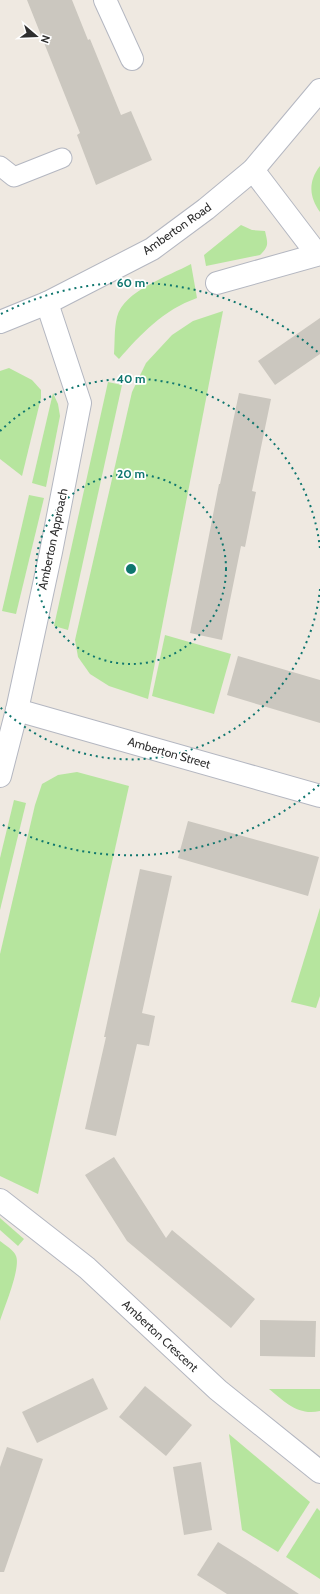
<svg xmlns="http://www.w3.org/2000/svg" width="320" height="1594" font-family="Cabin,sans-serif">
<style>
.green{fill:#b6e59e}
.building{fill:#cbc7bf}
.lines{fill:none;stroke-linecap:round;stroke-linejoin:round}
.lane-casing{stroke:#b4b7c1;stroke-width:21}
.street-casing{stroke:#b4b7c1;stroke-width:24}
.secondary-casing{stroke:#b4b7c1;stroke-width:24}
.lane{stroke:#fff;stroke-width:19}
.street{stroke:#fff;stroke-width:22}
.secondary{stroke:#fff;stroke-width:22}
.ring{fill:none;stroke:#0f766e;stroke-width:2;stroke-dasharray:2 4}
.labels{text-anchor:middle;stroke-width:3.5;stroke-linejoin:round;paint-order:stroke}
.street-label{font-size:12px;fill:#2e2e2e;stroke:#fff}
.centre{fill:#0f766e;stroke:#fff;stroke-width:2}
.ring-label{font-size:12px;text-anchor:middle;font-weight:bold;fill:#0f766e;stroke:#fff;stroke-width:3.5;stroke-linejoin:round;paint-order:stroke}
</style>
<rect width="100%" height="100%" fill="#efe9e1"/>
<!-- green -->
<g class="green">
<path d="M320,166V212C309,197 308,181 320,166Z"/>
<path d="M241,225L252,230L265,231C268,244 269,246 260,255L206,266L204,255Z"/>
<path d="M191,264L197,298C163,310 141,334 119,359L114,354C115,342 114,329 117,317C123,291 169,276 191,264Z"/>
<polygon points="223,311 148,699 109,686 90,674 78,657 75,640 132,392 146,363 172,335 193,321"/>
<polygon points="9,368 32,380 41,390 41,398 22,476 0,459 0,371"/>
<polygon points="108,382 122,385 68,630 54,626"/>
<polygon points="53,393 58,404 60,416 46,487 32,483"/>
<polygon points="29,495 44,498 16,614 2,611"/>
<polygon points="165,635 231,654 214,714 152,696"/>
<polygon points="77,772 129,786 38,1194 0,1176 0,954 35,805 42,784 58,775"/>
<polygon points="14,800 26,803 0,910 0,858"/>
<polygon points="320,908 320,996 316,1008 291,1002"/>
<polygon points="0,1218 24,1239 18,1246 0,1230"/>
<path d="M0,1241C5,1245 14,1250 16,1256C21,1268 4,1308 0,1321Z"/>
<path d="M269,1389H320V1411C298,1416 285,1402 269,1389Z"/>
<polygon points="229,1434 310,1502 278,1552 242,1530"/>
<polygon points="317,1508 320,1511 320,1579 286,1557"/>
</g>
<!-- building -->
<g class="building">
<polygon points="27,0 72,0 88,40 90,39 121,115 131,111 152,160 96,185 77,135 80,133"/>
<polygon points="320,318 320,354 275,385 258,361"/>
<polygon points="239,393 271,399 252,491 256,492 245,547 241,546 222,640 190,633 219,484 220,484"/>
<polygon points="238,656 320,680 320,723 227,695"/>
<polygon points="188,821 319,857 308,896 178,858"/>
<polygon points="140,869 172,876 142,1013 155,1016 149,1046 137,1044 116,1136 85,1129 106,1037 104,1037"/>
<polygon points="114,1157 166,1238 172,1230 255,1299 231,1328 127,1241 85,1175"/>
<polygon points="260,1320 316,1321 315,1357 260,1356"/>
<polygon points="93,1378 108,1409 37,1443 22,1412"/>
<polygon points="145,1386 192,1425 166,1456 119,1417"/>
<polygon points="7,1447 43,1459 4,1572 0,1572 0,1467"/>
<polygon points="201,1462 212,1530 184,1535 173,1467"/>
<polygon points="218,1542 247,1560 299,1594 227,1594 197,1575"/>
</g>
<g class="lines">
<defs>
<polyline id="lane" points="0,166 14,177 62,158"/>
<g id="street">
<polyline points="105,0 132,59"/>
<polyline points="253,170 317,254"/>
<polyline points="217,283 320,254"/>
<polyline points="17,710 320,796"/>
<polyline points="0,776 17,710 51,552 80,403 47,303"/>
<polyline points="0,1200 87,1268 218,1390 320,1472"/>
</g>
<polyline id="secondary" points="0,322 47,303 152,249 206,209 253,170 320,90"/>
</defs>
<!-- lane casing -->
<use href="#lane" class="lane-casing"/>
<!-- street casing -->
<use href="#street" class="street-casing"/>
<!-- secondary casing -->
<use href="#secondary" class="secondary-casing"/>
<!-- lane -->
<use href="#lane" class="lane"/>
<!-- street -->
<use href="#street" class="street"/>
<!-- secondary -->
<use href="#secondary" class="secondary"/>
</g>
<!-- distance rings -->
<g class="ring">
<circle cx="131" cy="569" r="95"/>
<path d="M320 589A190 190 0 0 1 0 707M0 431A190 190 0 0 1 320 549"/>
<path d="M319 785A286 286 0 0 1 1 824M1 314A286 286 0 0 1 319 353"/>
</g>
<g class="labels">
<!-- street labels -->
<g class="street-label">
<text transform="translate(177 229) rotate(-35)" y="4">Amberton Road</text>
<text transform="translate(53 539) rotate(-78)" y="4">Amberton Approach</text>
<text transform="translate(169 753) rotate(16)" y="4">Amberton Street</text>
<text transform="translate(160 1336) rotate(43)" y="4">Amberton Crescent</text>
</g>
</g>
<circle cx="131" cy="569" r="6" class="centre"/>
<g class="ring-label">
<text x="131" y="287">60 m</text>
<text x="131" y="383">40 m</text>
<text x="131" y="478">20 m</text>
</g>
<!-- north arrow -->
<g transform="translate(36 36) rotate(109)" stroke="#ffffff" stroke-width="3" paint-order="stroke">
<path d="M0-3L7 15L0 10L-7 15Z" fill="#2e2e2e"/>
<text y="-6" font-size="11" font-weight="bold" text-anchor="middle" fill="#2e2e2e">N</text>
</g>
</svg>
